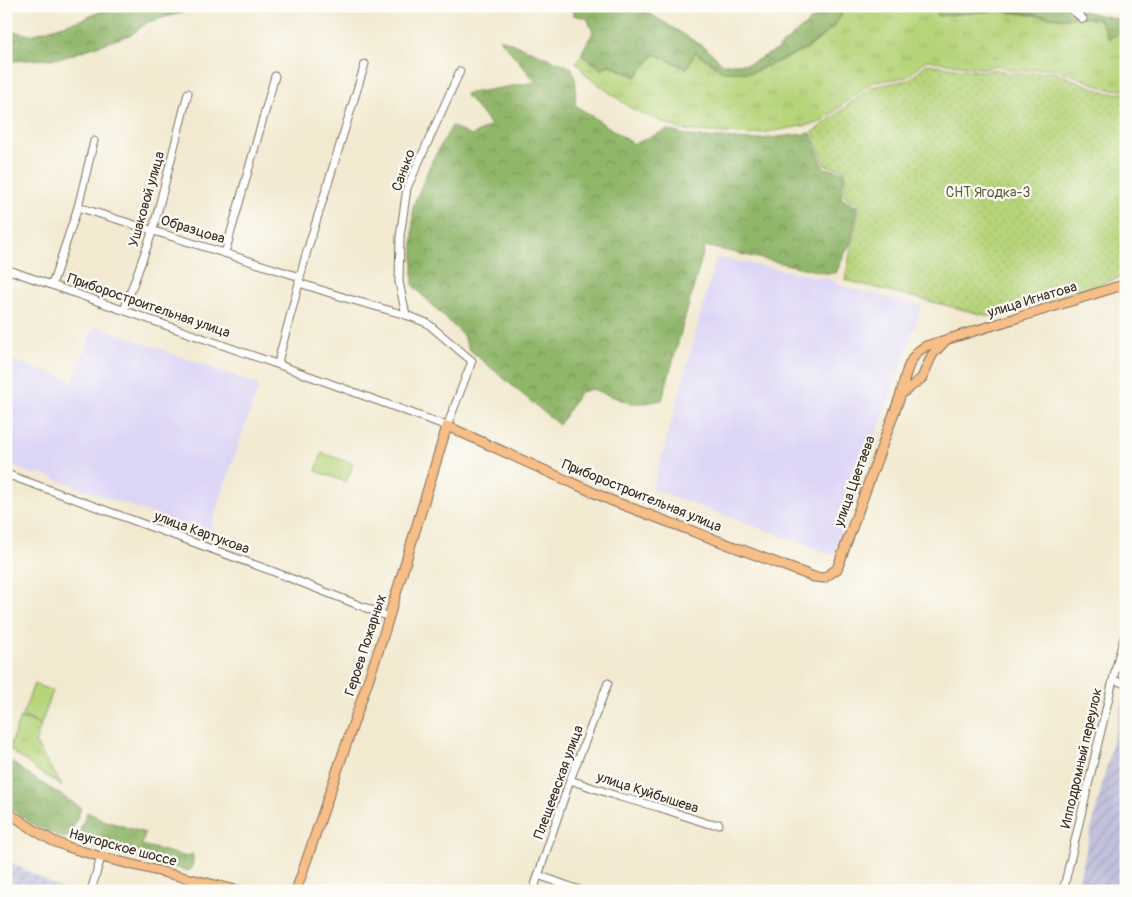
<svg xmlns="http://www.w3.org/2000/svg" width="1132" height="897" font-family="Pangolin,sans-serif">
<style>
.built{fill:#ddd5f6}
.industrial{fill:url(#industrial-furrows)}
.grass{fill:url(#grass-tufts);stroke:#787f4c}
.forest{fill:url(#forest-crowns);stroke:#667044}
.park{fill:#b6d47a;stroke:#787f4c}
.garden{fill:url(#garden-dots);stroke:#787f4c}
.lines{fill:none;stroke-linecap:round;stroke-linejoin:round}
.minor-casing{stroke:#7b6d5c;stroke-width:9}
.major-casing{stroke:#7b6d5c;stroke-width:11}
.minor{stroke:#fff;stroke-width:7}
.major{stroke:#f7be87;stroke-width:9}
.labels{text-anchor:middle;stroke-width:4.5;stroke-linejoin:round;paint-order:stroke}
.street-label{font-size:14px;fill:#3b2a1e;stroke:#fdfcf7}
.park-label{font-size:14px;fill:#605d3a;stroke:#fdfcf7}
</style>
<defs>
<pattern id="industrial-furrows" width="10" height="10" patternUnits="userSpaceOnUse" patternTransform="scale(1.25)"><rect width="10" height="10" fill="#c2c1dc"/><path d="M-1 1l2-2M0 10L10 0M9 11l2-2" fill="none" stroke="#a8a6bc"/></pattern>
<pattern id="grass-tufts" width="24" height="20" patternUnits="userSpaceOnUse" patternTransform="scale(1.25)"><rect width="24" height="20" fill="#b6d47a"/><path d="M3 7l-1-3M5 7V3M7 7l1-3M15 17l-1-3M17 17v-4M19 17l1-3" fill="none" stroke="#9db669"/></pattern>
<pattern id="forest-crowns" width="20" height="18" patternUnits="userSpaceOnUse" patternTransform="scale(1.25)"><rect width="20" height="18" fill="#90b66a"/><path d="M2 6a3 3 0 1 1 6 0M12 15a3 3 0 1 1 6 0" fill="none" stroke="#779457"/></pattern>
<pattern id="garden-dots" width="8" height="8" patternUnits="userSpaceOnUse" patternTransform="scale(1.25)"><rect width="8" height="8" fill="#b6d47a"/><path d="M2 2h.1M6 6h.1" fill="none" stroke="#9db669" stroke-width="1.8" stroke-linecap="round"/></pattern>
</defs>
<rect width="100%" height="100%" fill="#fdfcf7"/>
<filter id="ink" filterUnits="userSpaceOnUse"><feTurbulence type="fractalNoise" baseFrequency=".02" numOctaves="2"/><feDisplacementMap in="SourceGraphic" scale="10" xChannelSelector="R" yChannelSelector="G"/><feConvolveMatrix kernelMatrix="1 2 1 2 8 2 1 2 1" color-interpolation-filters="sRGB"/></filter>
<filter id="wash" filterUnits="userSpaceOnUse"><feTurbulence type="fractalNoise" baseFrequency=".0096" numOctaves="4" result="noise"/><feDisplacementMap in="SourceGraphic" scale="20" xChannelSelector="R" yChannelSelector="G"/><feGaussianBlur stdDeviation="1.12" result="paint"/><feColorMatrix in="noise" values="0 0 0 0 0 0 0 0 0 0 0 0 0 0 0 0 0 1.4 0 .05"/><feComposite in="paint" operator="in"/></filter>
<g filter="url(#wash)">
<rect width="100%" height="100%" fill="#f2e9d0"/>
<!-- built -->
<g class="built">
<polygon points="716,257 832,280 845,287 922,306 834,555 652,489 672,421"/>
<polygon points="94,325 259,385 208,534 39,473 36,475 6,464 6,358 73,381"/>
</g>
<!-- industrial -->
<g class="industrial">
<polygon points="1125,692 1126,891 1076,891"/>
<polygon points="6,861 12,863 66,891 6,891"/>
</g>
<!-- grass -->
<g class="grass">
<polygon points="849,6 935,6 938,16 998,11 1063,19 1078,17 1099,20 1109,39 1126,29 1126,90 1107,89 1055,68 1014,71 996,65 986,69 926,60 907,77 871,83 819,123 751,135 682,130 632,109 587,76 576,62 581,55 602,70 609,65 636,77 655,54 687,69 695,52 723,72 752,73 807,49 834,27 845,9"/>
<polygon points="20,717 41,725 35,742 62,786 37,770 9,749"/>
</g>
<!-- forest -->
<g class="forest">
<polygon points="114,6 194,6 181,13 148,22 132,34 62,58 11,61 6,60 6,30 31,35 83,19"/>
<polygon points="571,6 637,6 706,48 723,64 749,64 775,51 828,6 848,6 845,9 834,26 806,49 752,72 724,71 695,51 687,68 654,54 636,76 609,64 603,69 581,54 593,32 587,18 573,15"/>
<polygon points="936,6 1062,6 1126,21 1125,27 1109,38 1100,19 1078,16 1063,18 999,10 938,16"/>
<polygon points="499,38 572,68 576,84 575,105 634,144 667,130 691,136 752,140 811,133 824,168 844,172 841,198 857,207 850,245 844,255 836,273 825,273 705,246 662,400 646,403 630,403 592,389 580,392 559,425 470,350 462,334 413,286 413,206 433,159 452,126 471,136 491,125 465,94 536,82"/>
<polygon points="6,758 32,777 80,807 80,811 69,837 62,838 34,825 6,805"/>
<path d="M87,812L103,820L145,833L142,845L187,857L192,854C194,859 193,866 189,871L78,843L77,839Z"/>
</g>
<!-- park -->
<g class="park">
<polygon points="322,453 353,464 346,482 316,471"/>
<polygon points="34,684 53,691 41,724 22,716"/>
</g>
<!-- garden -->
<polygon class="garden" points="926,64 986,72 994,69 1013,74 1054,72 1107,93 1126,93 1126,276 992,317 845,280 859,206 844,195 845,170 825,165 813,132 871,87 909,80"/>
</g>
<g filter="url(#ink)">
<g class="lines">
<defs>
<g id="minor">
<polyline points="1068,6 1083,19"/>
<polyline points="78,207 300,277"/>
<polyline points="225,253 275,76"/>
<polyline points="6,269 282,366 447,426 472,361 427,323 406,315 349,299 299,283 279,358 279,362 282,366"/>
<polyline points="299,281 307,251 365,64"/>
<polyline points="52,285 78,207 94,141"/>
<polyline points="124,310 153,230 188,93"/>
<polyline points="406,315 399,282 400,237 407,188 460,71"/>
<polyline points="6,474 272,571 389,617"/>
<polyline points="1113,680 1126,684"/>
<polyline points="570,780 620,797 658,807 709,824 719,824"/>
<polyline points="538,875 582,891"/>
<polyline points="91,891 101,857"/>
<polyline points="533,891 570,780 608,683"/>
<polyline points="1063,891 1118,659 1126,631"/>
</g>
<g id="major">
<polyline points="901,394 922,378 932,355 944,342"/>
<polyline points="6,811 36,831 53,841 68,847 101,857 240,891"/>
<path d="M296,891L382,640L447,426L610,500L814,577L824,578L837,569L901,394C905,377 908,355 926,346L1126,284"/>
</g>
</defs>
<!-- minor casing -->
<use href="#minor" class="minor-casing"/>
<!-- major casing -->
<use href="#major" class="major-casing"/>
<!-- minor -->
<use href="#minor" class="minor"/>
<!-- major -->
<use href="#major" class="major"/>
</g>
</g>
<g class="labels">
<!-- street labels -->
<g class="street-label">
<text transform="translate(403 170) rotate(-70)" y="5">Санько</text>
<text transform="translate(146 199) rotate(-74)" y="5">Ушаковой улица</text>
<text transform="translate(193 229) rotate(17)" y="5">Образцова</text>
<text transform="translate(1032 299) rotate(-17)" y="5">улица Игнатова</text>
<text transform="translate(149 305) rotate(19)" y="5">Приборостроительная улица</text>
<text transform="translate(854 481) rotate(-70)" y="5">улица Цветаева</text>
<text transform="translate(642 495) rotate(22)" y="5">Приборостроительная улица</text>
<text transform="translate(202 532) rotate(20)" y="5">улица Картукова</text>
<text transform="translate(365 645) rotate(-72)" y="5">Героев Пожарных</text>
<text transform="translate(1081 758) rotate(-77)" y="5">Ипподромный переулок</text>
<text transform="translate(558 782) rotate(-70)" y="5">Плещеевская улица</text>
<text transform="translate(648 792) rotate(18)" y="5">улица Куйбышева</text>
<text transform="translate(123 847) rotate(15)" y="5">Наугорское шоссе</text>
</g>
<!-- park labels -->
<g class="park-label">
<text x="988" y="197">СНТ Ягодка-3</text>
</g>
</g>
<!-- margin -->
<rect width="1132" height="897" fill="none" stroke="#fdfcf7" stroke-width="25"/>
</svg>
